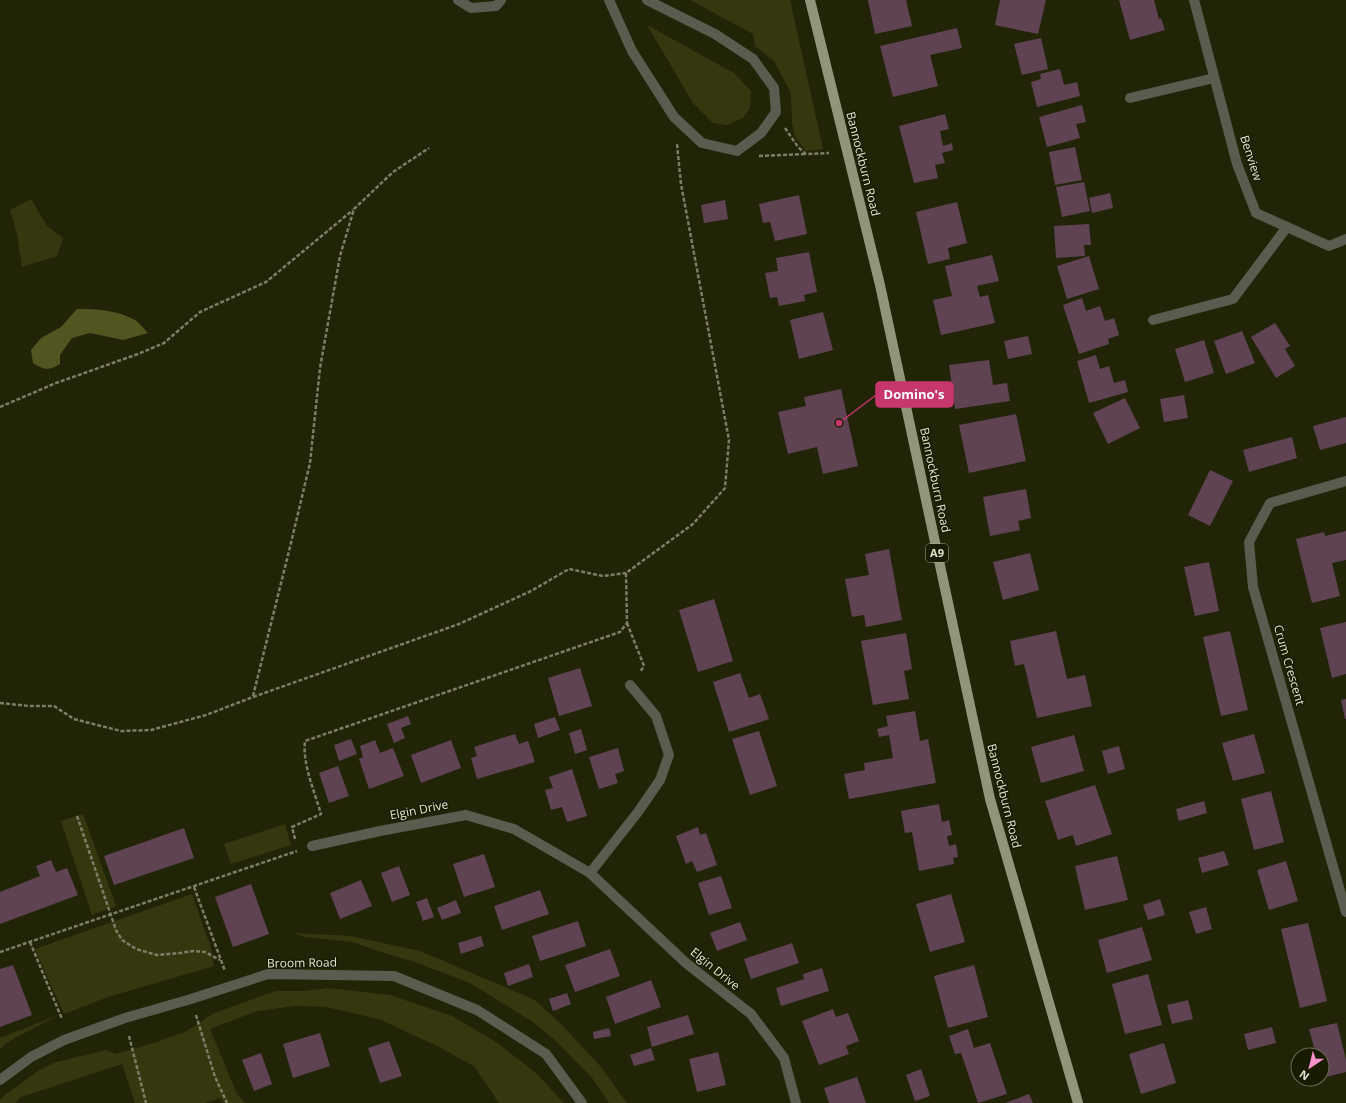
<svg xmlns="http://www.w3.org/2000/svg" width="1346" height="1103" font-family="'Open Sans',sans-serif">
<style>
.green{fill:#35380f}
.water{fill:#515620}
.building{fill:#5f4352}
.lines{fill:none;stroke-linecap:round;stroke-linejoin:round}
.path{stroke:#7c7e67;stroke-width:2.5;stroke-dasharray:4 2;stroke-linecap:butt}
.service{stroke:#5a5c4f;stroke-width:10}
.minor{stroke:#5a5c4f;stroke-width:10}
.tertiary{stroke:#5a5c4f;stroke-width:10}
.primary{stroke:#91957a;stroke-width:10}
.labels{text-anchor:middle;stroke-width:3;stroke-linejoin:round;paint-order:stroke}
.shield{fill:#191b01;stroke:#a6a895;stroke-width:1}
.shield-label{font-size:11px;font-weight:bold;fill:#e2e5d4}
.street-label{font-size:12px;fill:#e2e5d4;stroke:#191b01}
.leader{fill:none;stroke:#c7376d;stroke-width:1.5}
.callout-dot{fill:#c7376d;stroke:#191b01;stroke-width:1.5}
.callout{fill:#c7376d;stroke:#c7376d;stroke-width:1.5}
.callout-label{font-size:13px;text-anchor:middle;font-weight:bold;fill:#fff}
</style>
<rect width="100%" height="100%" fill="#222408"/>
<!-- green -->
<g class="green">
<polygon points="690,0 790,0 823,149 806,151 795,137 792,123 791,93 774,61 755,46 753,34"/>
<polygon points="647,25 734,73 751,91 750,108 743,118 727,125 713,123 693,103"/>
<polygon points="31,199 47,226 63,238 57,256 22,267 17,234 10,210"/>
<polygon points="83,814 116,906 92,915 61,821"/>
<polygon points="285,824 291,845 231,864 224,844"/>
<polygon points="192,894 211,948 214,966 108,997 64,1014 35,949"/>
<polygon points="293,933 350,936 420,951 535,1000 562,1025 601,1067 627,1103 609,1103 593,1079 555,1040 533,1022 470,983 415,962 381,952 352,942 305,937"/>
<polygon points="329,988 390,995 452,1016 496,1042 536,1073 564,1103 499,1103 474,1066 437,1046 379,1019 326,1007 295,1006 257,1011 210,1029 237,1094 245,1103 224,1103 220,1098 205,1103 135,1103 122,1064 21,1097 15,1103 0,1103 0,1100 5,1095 39,1070 56,1062 106,1050 115,1054 151,1044 187,1031 212,1014 275,991 304,991"/>
<polygon points="56,1016 8,1042 0,1049 0,1038"/>
</g>
<!-- water -->
<path class="water" d="M77,309C96,309 117,310 135,320C140,323 144,329 148,333L123,340L90,333L72,338L60,355V364C49,371 44,370 33,363L31,350L41,338L61,327Z"/>
<!-- building -->
<g class="building">
<polygon points="868,0 906,0 912,26 875,34"/>
<polygon points="1000,0 1046,0 1038,34 995,25"/>
<polygon points="1119,0 1154,0 1159,19 1161,18 1165,30 1130,40"/>
<polygon points="957,28 962,48 930,55 938,86 893,97 880,46"/>
<polygon points="1041,38 1048,69 1022,75 1014,44"/>
<polygon points="1060,69 1064,85 1077,82 1080,96 1037,107 1031,82 1041,79 1040,74"/>
<polygon points="1082,105 1086,122 1076,124 1080,138 1047,147 1039,117"/>
<polygon points="945,114 949,129 940,131 943,146 952,143 953,150 942,153 945,163 935,165 938,178 914,183 899,126"/>
<polygon points="1075,147 1082,180 1055,185 1049,152"/>
<polygon points="1084,182 1090,211 1062,217 1056,187"/>
<polygon points="1110,193 1113,208 1092,213 1089,198"/>
<polygon points="799,195 807,234 775,241 770,222 763,223 759,204"/>
<polygon points="725,200 728,219 704,223 701,205"/>
<polygon points="957,202 967,243 948,248 950,259 928,264 916,212"/>
<polygon points="1089,224 1091,245 1084,245 1085,256 1056,258 1054,226"/>
<polygon points="809,252 817,292 804,295 805,301 779,306 777,297 770,298 765,273 778,271 776,258"/>
<polygon points="992,255 999,281 977,286 980,297 988,295 995,323 941,335 933,300 952,296 945,266"/>
<polygon points="1089,256 1099,289 1067,299 1057,266"/>
<polygon points="1082,298 1086,311 1100,306 1105,321 1114,318 1119,335 1108,339 1109,344 1079,354 1063,305"/>
<polygon points="823,312 833,350 799,359 790,320"/>
<polygon points="1275,323 1290,346 1285,349 1295,366 1276,378 1251,337"/>
<polygon points="1242,331 1255,363 1226,374 1214,341"/>
<polygon points="1028,336 1032,354 1008,359 1004,341"/>
<polygon points="1204,340 1214,373 1185,382 1175,349"/>
<polygon points="1096,355 1100,369 1109,366 1114,383 1125,380 1128,392 1089,403 1077,361"/>
<polygon points="989,360 993,385 1007,383 1010,401 955,409 949,365"/>
<polygon points="841,389 858,466 823,474 817,447 788,454 778,412 806,406 804,397"/>
<polygon points="1184,395 1188,418 1164,422 1160,399"/>
<polygon points="1125,398 1140,428 1108,444 1093,413"/>
<polygon points="1016,414 1026,461 969,473 959,425"/>
<polygon points="1346,417 1346,443 1320,450 1313,426"/>
<polygon points="1292,437 1297,458 1249,472 1243,450"/>
<polygon points="1210,470 1233,481 1210,526 1188,515"/>
<polygon points="1026,489 1031,518 1018,521 1020,530 990,536 983,497"/>
<polygon points="1346,531 1346,560 1332,563 1340,596 1312,603 1296,539 1324,532 1325,536"/>
<polygon points="889,549 902,620 866,627 864,615 852,617 845,579 869,575 865,554"/>
<polygon points="1030,553 1039,590 1003,600 993,562"/>
<polygon points="1209,562 1219,611 1195,616 1184,567"/>
<polygon points="714,599 733,661 698,672 679,610"/>
<polygon points="1346,622 1346,674 1332,678 1320,628"/>
<polygon points="1056,631 1067,679 1085,675 1092,706 1037,718 1024,664 1015,666 1010,641"/>
<polygon points="1230,631 1248,710 1221,716 1203,637"/>
<polygon points="906,633 912,669 904,671 909,699 873,705 861,641"/>
<polygon points="580,668 592,706 559,716 548,678"/>
<polygon points="740,673 749,698 760,694 769,719 729,732 713,682"/>
<polygon points="1346,699 1346,719 1345,719 1341,700"/>
<polygon points="915,711 920,741 928,739 936,783 849,799 844,774 865,770 864,763 893,758 889,735 879,737 877,729 888,726 886,716"/>
<polygon points="408,716 411,724 401,728 405,738 394,743 387,724"/>
<polygon points="555,717 560,730 538,738 534,724"/>
<polygon points="581,729 587,750 575,754 569,733"/>
<polygon points="759,731 777,786 750,795 732,739"/>
<polygon points="515,734 519,744 528,741 535,762 477,779 471,758 477,756 474,747"/>
<polygon points="1254,734 1265,773 1233,781 1222,743"/>
<polygon points="1074,735 1084,771 1041,783 1031,747"/>
<polygon points="351,739 357,754 339,761 334,745"/>
<polygon points="375,740 380,753 393,748 404,776 369,789 359,759 363,757 360,746"/>
<polygon points="451,740 461,768 421,783 411,755"/>
<polygon points="1119,746 1125,769 1108,774 1102,751"/>
<polygon points="618,748 624,771 615,774 618,783 599,789 589,757"/>
<polygon points="338,766 349,796 329,803 319,773"/>
<polygon points="572,769 587,816 567,822 562,807 551,810 545,790 553,788 549,777"/>
<polygon points="1095,785 1112,834 1076,846 1073,835 1058,840 1045,801"/>
<polygon points="1271,791 1284,842 1254,850 1241,799"/>
<polygon points="1204,801 1207,813 1179,821 1176,809"/>
<polygon points="939,804 942,822 949,820 952,835 947,836 949,846 956,844 958,857 953,858 954,864 919,871 912,832 905,833 901,811"/>
<polygon points="698,827 700,835 706,833 717,865 697,872 692,861 686,864 676,836"/>
<polygon points="184,828 194,858 114,885 104,856"/>
<polygon points="1224,851 1229,865 1202,873 1198,858"/>
<polygon points="484,854 495,887 464,897 453,864"/>
<polygon points="1117,856 1128,900 1085,910 1075,866"/>
<polygon points="51,860 56,872 67,868 78,895 0,924 0,892 40,876 36,866"/>
<polygon points="1286,861 1298,901 1269,910 1257,870"/>
<polygon points="399,866 410,895 392,902 381,873"/>
<polygon points="721,876 732,908 709,915 698,883"/>
<polygon points="361,880 372,906 340,919 330,893"/>
<polygon points="251,884 269,934 233,947 215,897"/>
<polygon points="540,890 549,914 502,930 494,906"/>
<polygon points="951,894 965,942 930,952 916,904"/>
<polygon points="427,898 434,917 423,921 416,902"/>
<polygon points="1160,899 1165,915 1148,920 1143,905"/>
<polygon points="456,900 461,913 442,920 437,908"/>
<polygon points="1206,907 1212,929 1196,934 1189,912"/>
<polygon points="578,921 586,946 540,961 532,936"/>
<polygon points="740,922 747,940 717,951 710,933"/>
<polygon points="1308,923 1327,1001 1300,1008 1281,929"/>
<polygon points="1142,927 1152,960 1107,973 1098,940"/>
<polygon points="481,936 484,946 461,954 458,943"/>
<polygon points="792,943 799,963 751,979 744,959"/>
<polygon points="610,949 620,976 575,992 565,965"/>
<polygon points="529,964 533,977 508,986 504,973"/>
<polygon points="13,965 32,1015 0,1027 0,969"/>
<polygon points="974,965 988,1017 948,1028 934,976"/>
<polygon points="822,968 829,991 781,1006 776,988 804,979 803,974"/>
<polygon points="1148,974 1162,1025 1125,1034 1112,984"/>
<polygon points="651,980 661,1007 615,1024 606,997"/>
<polygon points="567,993 571,1004 553,1011 549,999"/>
<polygon points="1188,1000 1193,1019 1172,1024 1167,1005"/>
<polygon points="833,1009 836,1017 848,1013 859,1041 846,1046 849,1054 819,1065 802,1021"/>
<polygon points="688,1015 694,1034 652,1047 647,1027"/>
<polygon points="1337,1023 1346,1060 1346,1072 1322,1078 1322,1055 1316,1055 1309,1029"/>
<polygon points="1272,1027 1276,1043 1248,1050 1244,1034"/>
<polygon points="609,1028 611,1036 594,1039 593,1032"/>
<polygon points="968,1029 974,1048 990,1043 1007,1094 978,1103 961,1053 955,1054 949,1036"/>
<polygon points="320,1033 330,1066 293,1078 283,1044"/>
<polygon points="389,1041 402,1076 380,1083 368,1048"/>
<polygon points="1164,1043 1176,1083 1141,1094 1129,1054"/>
<polygon points="651,1048 655,1060 634,1066 630,1055"/>
<polygon points="718,1052 726,1085 697,1092 689,1059"/>
<polygon points="261,1053 272,1084 254,1091 242,1060"/>
<polygon points="921,1069 930,1096 915,1101 906,1075"/>
<polygon points="857,1077 866,1103 829,1103 824,1088"/>
<polygon points="1029,1094 1033,1103 1005,1103"/>
</g>
<g class="lines">
<!-- path -->
<g class="path">
<polyline points="785,128 798,147 806,154 829,153"/>
<polyline points="759,156 806,154"/>
<polyline points="0,407 56,383 138,354 164,343 200,312 266,282 353,210"/>
<polyline points="627,623 644,666 640,672"/>
<polyline points="253,696 290,547 310,463 320,368 340,256 354,209 393,172 429,148"/>
<polyline points="0,703 29,706 54,706 74,719 121,731 151,730 206,715 253,697 459,624 531,591 569,569 603,576 626,573"/>
<polyline points="77,816 116,930 122,940 136,949 157,955 180,953 193,951 205,952 220,960"/>
<path d="M295,839L292,827L321,814C315,793 302,763 305,741L620,632L627,623L626,573L693,524L725,488L729,440L681,184L677,144"/>
<polyline points="194,887 225,971"/>
<polyline points="30,942 62,1019"/>
<polyline points="0,952 297,851"/>
<polyline points="196,1015 215,1077 227,1103"/>
<polyline points="129,1036 146,1103"/>
</g>
<!-- service -->
<g class="service">
<polyline points="458,0 471,8 496,6 501,0"/>
<polyline points="609,0 632,51 674,117 702,143 737,151 761,133 776,112 774,88 753,59 715,34 647,0"/>
</g>
<!-- minor -->
<g class="minor">
<polyline points="1194,0 1237,164 1256,213 1329,246 1346,239"/>
<polyline points="1130,98 1214,78"/>
<polyline points="1153,320 1233,299 1287,227"/>
<polyline points="1346,481 1270,503 1249,542 1253,587 1346,912"/>
<polyline points="312,846 380,831 466,815 514,829 590,873 686,963 751,1014 784,1058 796,1103"/>
<polyline points="590,873 638,812 660,780 669,755 656,716 630,685"/>
</g>
<!-- tertiary -->
<polyline class="tertiary" points="0,1080 31,1057 64,1040 125,1018 191,999 268,974 394,976 477,1010 546,1054 582,1103"/>
<!-- primary -->
<polyline class="primary" points="810,0 880,285 990,799 1078,1103"/>
</g>
<g class="labels">
<!-- shield labels -->
<rect class="shield" x="926" y="544" width="22" height="18" rx="3"/>
<g class="shield-label">
<text x="937" y="557">A9</text>
</g>
<!-- street labels -->
<g class="street-label">
<text transform="translate(1251 158) rotate(72)" y="4">Benview</text>
<text transform="translate(863 164) rotate(76)" y="4">Bannockburn Road</text>
<text transform="translate(935 480) rotate(78)" y="4">Bannockburn Road</text>
<text transform="translate(1289 665) rotate(74)" y="4">Crum Crescent</text>
<text transform="translate(1004 796) rotate(76)" y="4">Bannockburn Road</text>
<text transform="translate(419 810) rotate(-11)" y="4">Elgin Drive</text>
<text transform="translate(302 963) rotate(-1)" y="4">Broom Road</text>
<text transform="translate(715 969) rotate(39)" y="4">Elgin Drive</text>
</g>
</g>
<!-- callouts -->
<path class="leader" d="M839 423L876 395"/>
<circle class="callout-dot" cx="839" cy="423" r="4"/>
<rect class="callout" x="876" y="382" width="77" height="25" rx="4"/>
<g class="callout-label">
<text x="914" y="399">Domino's</text>
</g>
<!-- north arrow -->
<g transform="translate(1310 1067) rotate(215)"><circle r="19" fill="#191b01" stroke="#696c55"/>
<path d="M0-3L7 15L0 10L-7 15Z" fill="#f890cc"/>
<text y="-6" font-size="11" font-weight="bold" text-anchor="middle" fill="#e2e5d4">N</text>
</g>
</svg>
